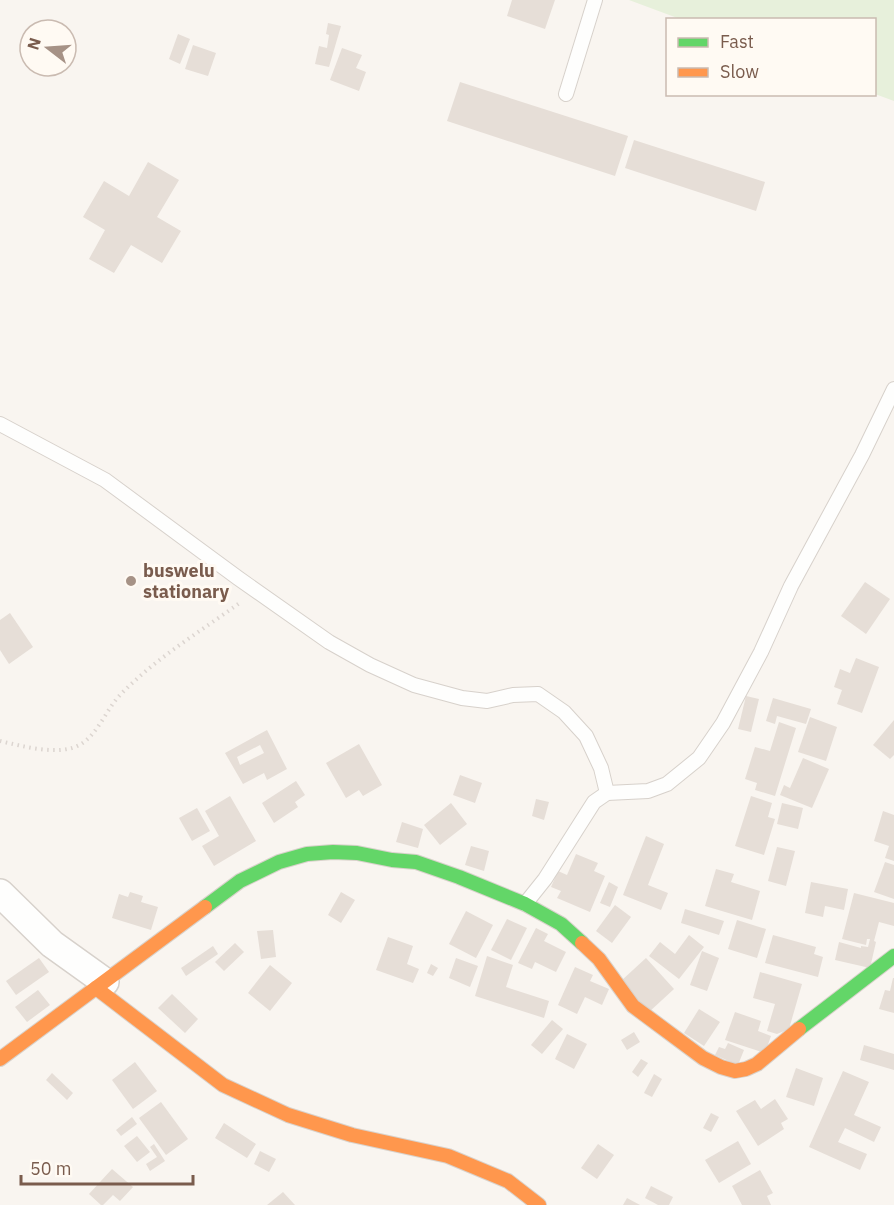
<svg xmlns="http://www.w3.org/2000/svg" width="894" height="1205" font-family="'IBM Plex Sans',sans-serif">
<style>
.green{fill:#e7f0db}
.building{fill:#e6ded7;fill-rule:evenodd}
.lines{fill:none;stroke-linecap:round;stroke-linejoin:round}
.lane-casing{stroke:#d7d1cb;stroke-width:16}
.street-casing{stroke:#d7d1cb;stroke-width:30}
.fast-casing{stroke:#d9d2cb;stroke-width:16}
.slow-casing{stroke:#d9d2cb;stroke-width:16}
.path{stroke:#dcd5d0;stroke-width:4;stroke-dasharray:1.5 4.5;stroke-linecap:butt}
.lane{stroke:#fefefd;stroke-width:14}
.street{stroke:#fefefd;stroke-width:27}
.fast{stroke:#63d668;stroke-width:14}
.slow{stroke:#ff974d;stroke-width:14}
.poi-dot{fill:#a69286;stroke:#fffaf3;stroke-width:2}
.labels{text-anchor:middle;stroke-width:6;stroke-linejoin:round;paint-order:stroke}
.poi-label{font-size:18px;font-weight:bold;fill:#7a5c4d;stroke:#fffaf3;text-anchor:start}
</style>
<rect width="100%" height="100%" fill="#f9f5f0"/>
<!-- green -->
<polygon class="green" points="629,0 894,0 894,101 875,94 874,20 680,19"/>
<!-- building -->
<g class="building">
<polygon points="512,0 555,0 545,29 507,16"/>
<polygon points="328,23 341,26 329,67 315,64 319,46 327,48 329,35 326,34"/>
<polygon points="178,34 190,39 180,64 169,59"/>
<polygon points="193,45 216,53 208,76 185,69"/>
<polygon points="342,48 362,55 356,68 366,72 359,91 330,80"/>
<polygon points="460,82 628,136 615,176 447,121"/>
<polygon points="634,140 765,182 756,211 625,168"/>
<polygon points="148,162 179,180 157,217 181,231 162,263 131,245 114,273 89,259 105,230 83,217 104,181 129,196"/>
<polygon points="865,582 890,599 866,634 841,616"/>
<polygon points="10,613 33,647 9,664 0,650 0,620"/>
<polygon points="856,658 879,667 862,713 837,704 842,690 834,687 840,669 850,673"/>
<polygon points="746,696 759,699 751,732 738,729"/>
<polygon points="773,698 811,709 806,724 777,716 775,724 766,721"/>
<polygon points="810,717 837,727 826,761 798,752"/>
<polygon points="894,720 894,755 890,759 873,745"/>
<polygon points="779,722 796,728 775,796 755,790 757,783 745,779 755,747 770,751"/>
<path d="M267,730L287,769L267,780L264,773L243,784L225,753ZM260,745L264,753L240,765L237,757Z"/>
<polygon points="359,744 382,785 363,796 359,790 346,798 326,763"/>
<polygon points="803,758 829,769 812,808 780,795 784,785 790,788"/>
<polygon points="460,775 482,783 475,803 453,795"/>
<polygon points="296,781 305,795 295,802 298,807 274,823 262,803"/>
<polygon points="230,796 256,841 214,866 202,846 219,836 205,811"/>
<polygon points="751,796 772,803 768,817 775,819 764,855 735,846"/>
<polygon points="536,799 549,802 544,820 532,816"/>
<polygon points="451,803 467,824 440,845 424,825"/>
<polygon points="782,803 803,808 798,829 777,824"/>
<polygon points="197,808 210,831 192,841 179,818"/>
<polygon points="883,811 894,815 894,861 885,858 889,846 874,841"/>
<polygon points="402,822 423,829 418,848 396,842"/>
<polygon points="646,836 664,844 648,885 668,893 661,910 623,895"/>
<polygon points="471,846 489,851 484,871 465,865"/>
<polygon points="777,847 795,851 786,886 768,881"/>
<polygon points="576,854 598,863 594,871 605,876 590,912 557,898 561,891 551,887 558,871 567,875"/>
<polygon points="885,862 894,865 894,899 874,892"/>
<polygon points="716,869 734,874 731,882 760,891 752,920 705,906"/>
<polygon points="609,882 618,887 610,907 600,903"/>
<polygon points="811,882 848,889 844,910 825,906 823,917 805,913"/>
<polygon points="130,892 143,896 141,902 158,907 151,930 112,918 119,894 128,897"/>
<polygon points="341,892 355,900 341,923 328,915"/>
<polygon points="854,893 894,903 894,926 879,922 874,941 876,942 870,968 835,960 839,942 861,948 861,946 868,947 870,939 867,939 866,945 842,939"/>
<polygon points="615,905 631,917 612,943 596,931"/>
<polygon points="685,909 724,921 719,935 681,923"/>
<polygon points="466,911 493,925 476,958 449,944"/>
<polygon points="507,919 527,928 511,960 491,950"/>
<polygon points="737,920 766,929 757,958 728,949"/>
<polygon points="536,928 548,934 544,941 566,952 556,972 535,962 532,969 518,963"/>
<polygon points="273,930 276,957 261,959 257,931"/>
<polygon points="689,935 704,947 679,979 649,956 660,942 675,954"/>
<polygon points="773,935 816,947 814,954 823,957 818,977 765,963"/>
<polygon points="388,937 413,946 407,964 419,969 413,983 376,970"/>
<polygon points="235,943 244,952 224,971 215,962"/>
<polygon points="213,946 218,954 186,976 181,968"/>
<polygon points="702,951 719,958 707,991 690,985"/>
<polygon points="487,956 513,965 506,987 549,1001 544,1018 475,996"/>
<polygon points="39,958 49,972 16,995 6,981"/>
<polygon points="456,958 478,966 470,987 449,978"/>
<polygon points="646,958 674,989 649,1012 621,981"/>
<polygon points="431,964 438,968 433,976 427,973"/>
<polygon points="270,965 292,983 270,1011 248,993"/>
<polygon points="575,967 593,975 590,981 609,989 602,1005 585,997 577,1014 558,1005"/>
<polygon points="760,972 802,984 789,1029 777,1034 767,1031 775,1004 753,998"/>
<polygon points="893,978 894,978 894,1013 879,1009 885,990 890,991"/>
<polygon points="38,990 50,1005 27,1022 15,1007"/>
<polygon points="172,994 198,1019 185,1033 158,1008"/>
<polygon points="699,1009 720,1022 704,1046 684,1033"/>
<polygon points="735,1012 761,1021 758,1031 771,1036 765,1053 725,1040"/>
<polygon points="552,1020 563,1029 542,1054 531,1045"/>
<polygon points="634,1032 640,1042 627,1050 621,1040"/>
<polygon points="567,1034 587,1044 574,1069 555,1059"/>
<polygon points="728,1043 744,1050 738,1065 715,1055 719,1047 725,1049"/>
<polygon points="864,1045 894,1054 894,1070 860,1060"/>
<polygon points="641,1059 648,1063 638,1077 632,1072"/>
<polygon points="135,1062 157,1091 133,1109 112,1080"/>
<polygon points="796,1068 823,1078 814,1106 786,1097"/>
<polygon points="843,1071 869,1082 854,1115 881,1127 874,1142 845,1128 838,1142 867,1154 860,1170 809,1147"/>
<polygon points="52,1073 73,1093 67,1100 46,1080"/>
<polygon points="654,1074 662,1079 652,1097 644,1093"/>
<polygon points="775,1099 788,1119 781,1123 784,1129 758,1146 736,1111 755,1100 761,1109"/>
<polygon points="161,1102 188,1139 166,1155 139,1118"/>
<polygon points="711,1113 719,1117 711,1132 703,1128"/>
<polygon points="132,1117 137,1124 121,1136 116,1130"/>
<polygon points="224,1123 256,1144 247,1158 215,1138"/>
<polygon points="137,1136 150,1152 137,1162 124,1146"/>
<polygon points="738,1141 751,1164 719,1183 705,1160"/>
<polygon points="154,1144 165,1161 150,1171 146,1164 157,1157 150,1147"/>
<polygon points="598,1144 614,1155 597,1179 581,1168"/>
<polygon points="260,1151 276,1159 269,1172 254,1164"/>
<polygon points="112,1169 133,1187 120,1201 113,1195 103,1205 101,1205 89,1194"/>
<polygon points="760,1170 773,1193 767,1196 771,1205 742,1205 732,1186"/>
<polygon points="651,1186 673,1197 669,1205 658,1205 645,1198"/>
<polygon points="283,1192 295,1205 267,1205"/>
<polygon points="627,1198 640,1205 623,1205"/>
</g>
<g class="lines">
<defs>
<g id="lane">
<polyline points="566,94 595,0"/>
<polyline points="0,424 105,480 238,578 329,642 370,665 414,685 462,698 487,701 513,695 538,694 564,712 586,736 601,768 607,793"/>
<polyline points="525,904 545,879 594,802 607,793 648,791 667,784 699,758 723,723 761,652 791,586 862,455 894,389"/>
</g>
<polyline id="street" points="0,893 52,944 105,982"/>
<g id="fast">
<polyline points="205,907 240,881 279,862 307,854 333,852 357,853 392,860 416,862 459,877 525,904 561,924 582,943"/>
<polyline points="799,1029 894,956"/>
</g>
<g id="slow">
<polyline points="582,943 599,959 633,1006 703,1058 721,1067 735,1071 746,1069 757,1064 799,1029"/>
<polyline points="96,988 223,1085 288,1115 352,1135 448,1156 508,1181 539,1205"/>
<polyline points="0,1059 205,907"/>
</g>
</defs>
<!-- lane casing -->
<use href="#lane" class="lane-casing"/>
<!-- street casing -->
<use href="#street" class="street-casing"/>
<!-- fast casing -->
<use href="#fast" class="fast-casing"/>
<!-- slow casing -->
<use href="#slow" class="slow-casing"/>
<!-- path -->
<path class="path" d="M0,741C22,746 60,757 81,744C98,734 107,708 121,694C156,658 201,631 241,602"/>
<!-- lane -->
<use href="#lane" class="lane"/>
<!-- street -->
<use href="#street" class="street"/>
<!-- fast -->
<use href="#fast" class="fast"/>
<!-- slow -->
<use href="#slow" class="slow"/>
</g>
<!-- markers -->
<circle class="poi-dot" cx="131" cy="581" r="6"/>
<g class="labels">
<!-- poi labels -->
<g class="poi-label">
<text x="143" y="577">buswelu<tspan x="143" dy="21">stationary</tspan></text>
</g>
</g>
<!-- legend -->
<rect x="666" y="18" width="210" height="78" fill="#fffaf3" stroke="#cabbb1" stroke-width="1.5"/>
<rect x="678" y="38" width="30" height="9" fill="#63d668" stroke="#cabbb1" stroke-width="1.5"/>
<text x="720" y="48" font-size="18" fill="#7a5c4d">Fast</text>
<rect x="678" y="68" width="30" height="9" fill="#ff974d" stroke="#cabbb1" stroke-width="1.5"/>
<text x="720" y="78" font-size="18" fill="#7a5c4d">Slow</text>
<!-- north arrow -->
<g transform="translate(48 48) rotate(287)"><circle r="28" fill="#fffaf3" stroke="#cabbb1" stroke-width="1.5"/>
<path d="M0-4.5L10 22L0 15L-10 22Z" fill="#a69286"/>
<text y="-9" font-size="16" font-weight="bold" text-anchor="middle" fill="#7a5c4d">N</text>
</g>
<!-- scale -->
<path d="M21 1175v9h172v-9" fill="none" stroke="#7a5c4d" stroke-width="3"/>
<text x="30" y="1175" font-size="18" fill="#7a5c4d" stroke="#fffaf3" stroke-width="4.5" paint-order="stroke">50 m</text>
</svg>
